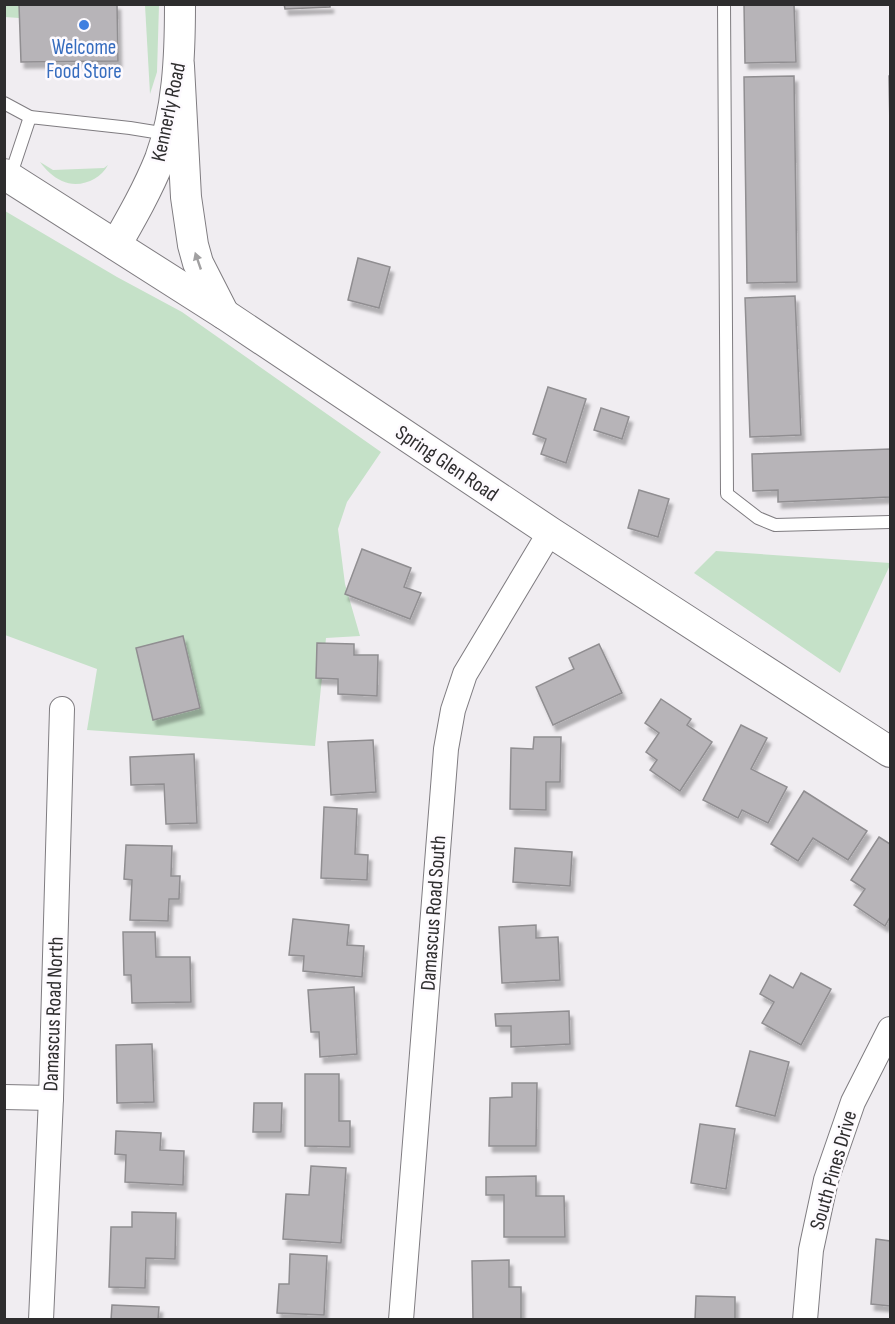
<svg xmlns="http://www.w3.org/2000/svg" width="895" height="1324" font-family="'Sofia Sans Condensed',sans-serif">
<style>
.green{fill:#c5e1c8}
.building{fill:#b7b4b8;stroke:#908e91;stroke-width:1.5;filter:url(#shadow)}
.lines{fill:none;stroke-linecap:round;stroke-linejoin:round}
.service-casing{stroke:#7f7c80;stroke-width:14}
.minor-casing{stroke:#7f7c80;stroke-width:26}
.tertiary-casing{stroke:#7f7c80;stroke-width:32}
.service{stroke:#fff;stroke-width:12}
.minor{stroke:#fff;stroke-width:24}
.tertiary{stroke:#fff;stroke-width:30}
.oneway{fill:#a1a0a1}
.shop-dot{fill:#3f7fe0;stroke:#fdfafe;stroke-width:2}
.labels{text-anchor:middle;stroke-width:5;stroke-linejoin:round;paint-order:stroke}
.shop-label{font-size:21px;fill:#366cbe;stroke:#fdfafe}
.street-label{font-size:21px;fill:#2e2d2e;stroke:#fdfafe}
</style>
<defs>
<filter id="shadow"><feDropShadow dx="3.5" dy="6" stdDeviation="1.5" flood-color="#0004"/></filter>
</defs>
<rect width="100%" height="100%" fill="#f0edf1"/>
<!-- green -->
<g class="green">
<polygon points="4,5 19,5 19,18 5,17"/>
<polygon points="145,5 159,5 157,72 150,94"/>
<path d="M40,162L53,170L104,168L108,165C100,180 79,189 62,181C53,177 46,170 40,162Z"/>
<polygon points="5,211 117,277 182,312 381,452 347,502 338,529 345,584 360,636 326,638 315,746 87,730 97,669 5,635"/>
<polygon points="716,551 890,563 890,565 840,673 694,573"/>
</g>
<!-- building -->
<g class="building">
<polygon points="19,4 117,4 118,61 21,62"/>
<polygon points="284,4 330,4 330,7 285,9"/>
<polygon points="744,4 794,4 796,62 745,63"/>
<polygon points="794,76 797,282 747,283 744,77"/>
<polygon points="889,76 890,76 890,128"/>
<polygon points="358,258 390,267 379,308 348,300"/>
<polygon points="795,296 801,435 750,437 745,298"/>
<polygon points="548,387 586,399 566,463 541,454 546,439 533,434"/>
<polygon points="601,408 629,417 622,439 594,430"/>
<polygon points="890,449 890,497 778,502 778,490 753,491 752,454"/>
<polygon points="639,490 669,499 658,537 628,528"/>
<polygon points="362,549 411,568 404,587 421,593 410,619 345,594"/>
<polygon points="183,636 200,708 153,720 136,648"/>
<polygon points="317,643 354,644 354,655 378,655 377,696 338,694 338,679 316,678"/>
<polygon points="599,644 622,693 553,725 536,687 574,669 569,658"/>
<polygon points="661,699 691,719 687,725 712,742 680,791 650,770 657,760 646,752 659,733 645,723"/>
<polygon points="741,725 767,738 751,769 787,787 768,823 742,810 738,818 703,800"/>
<polygon points="534,737 561,737 560,782 546,782 546,810 510,809 511,748 533,749"/>
<polygon points="373,740 376,792 331,795 328,742"/>
<polygon points="194,754 197,823 166,824 164,784 131,785 130,757"/>
<polygon points="804,791 867,831 848,860 813,838 798,861 771,844"/>
<polygon points="324,807 357,809 355,854 368,855 367,880 321,878"/>
<polygon points="879,837 890,844 890,917 885,926 854,905 865,889 851,880"/>
<polygon points="126,845 172,846 171,876 180,876 179,899 169,899 168,921 130,920 132,880 124,879"/>
<polygon points="515,848 572,852 570,886 513,882"/>
<polygon points="293,919 349,925 347,945 364,946 362,977 303,971 304,956 289,955"/>
<polygon points="536,925 536,938 558,937 560,980 502,983 499,927"/>
<polygon points="123,932 155,932 156,957 190,957 191,1002 132,1003 131,975 124,975"/>
<polygon points="801,973 831,989 801,1045 762,1023 774,1002 760,994 770,975 793,988"/>
<polygon points="354,987 357,1054 320,1057 319,1032 311,1032 308,990"/>
<polygon points="569,1011 570,1044 511,1047 511,1026 496,1026 495,1014"/>
<polygon points="152,1044 154,1102 117,1103 116,1045"/>
<polygon points="750,1051 789,1062 775,1116 736,1106"/>
<polygon points="305,1074 339,1074 339,1121 350,1121 350,1147 305,1146"/>
<polygon points="512,1083 537,1083 536,1146 489,1146 490,1098 512,1097"/>
<polygon points="254,1103 282,1103 281,1132 253,1132"/>
<polygon points="700,1124 735,1129 726,1189 691,1183"/>
<polygon points="116,1131 161,1133 160,1150 184,1151 183,1185 125,1182 126,1155 115,1154"/>
<polygon points="311,1166 346,1168 341,1243 283,1239 286,1194 309,1195"/>
<polygon points="536,1176 536,1196 564,1196 565,1237 504,1237 504,1195 486,1195 486,1177"/>
<polygon points="132,1212 176,1213 175,1259 146,1258 145,1288 109,1287 111,1227 132,1227"/>
<polygon points="876,1239 890,1241 890,1306 871,1304"/>
<polygon points="290,1254 327,1256 324,1315 277,1313 279,1284 289,1284"/>
<polygon points="509,1260 509,1287 521,1287 521,1320 473,1320 472,1261"/>
<polygon points="696,1296 735,1297 735,1320 695,1320"/>
<polygon points="112,1305 159,1307 158,1320 111,1320"/>
</g>
<g class="lines">
<defs>
<g id="service">
<polyline points="724,4 727,494 758,518 775,525 890,522"/>
<polyline points="4,103 30,117"/>
<polyline points="10,177 30,117 130,128 167,134"/>
</g>
<g id="minor">
<polyline points="4,1097 51,1098"/>
<polyline points="41,1320 51,1098 62,709"/>
<polyline points="401,1320 446,749 453,710 465,674 550,532"/>
<polyline points="805,1320 811,1250 826,1180 853,1102 890,1029"/>
</g>
<g id="tertiary">
<polyline points="179,66 186,197 193,245 198,263 224,314"/>
<polyline points="4,174 224,314 550,532 890,752"/>
<path d="M116,245C132,217 148,189 160,159C178,110 180,56 180,4"/>
</g>
</defs>
<!-- service casing -->
<use href="#service" class="service-casing"/>
<!-- minor casing -->
<use href="#minor" class="minor-casing"/>
<!-- tertiary casing -->
<use href="#tertiary" class="tertiary-casing"/>
<!-- service -->
<use href="#service" class="service"/>
<!-- minor -->
<use href="#minor" class="minor"/>
<!-- tertiary -->
<use href="#tertiary" class="tertiary"/>
</g>
<!-- one-way arrows -->
<defs><path id="oneway-solid" d="M-6-.8H1V-3.2L6.5 0L1 3.2V.8H-6Z" transform="scale(1.5)"/></defs>
<use class="oneway" href="#oneway-solid" transform="translate(198 261) rotate(-109)"/>
<!-- markers -->
<circle class="shop-dot" cx="84" cy="25" r="6"/>
<g class="labels">
<!-- shop labels -->
<g class="shop-label">
<text x="84" y="54">Welcome<tspan x="84" dy="24">Food Store</tspan></text>
</g>
<!-- street labels -->
<g class="street-label">
<text transform="translate(168 112) rotate(-78)" y="7">Kennerly Road</text>
<text transform="translate(447 463) rotate(34)" y="7">Spring Glen Road</text>
<text transform="translate(433 913) rotate(-86)" y="7">Damascus Road South</text>
<text transform="translate(53 1014) rotate(-88)" y="7">Damascus Road North</text>
<text transform="translate(833 1170) rotate(-74)" y="7">South Pines Drive</text>
</g>
</g>
<!-- border -->
<rect width="895" height="1324" fill="none" stroke="#2e2d2e" stroke-width="12"/>
</svg>
